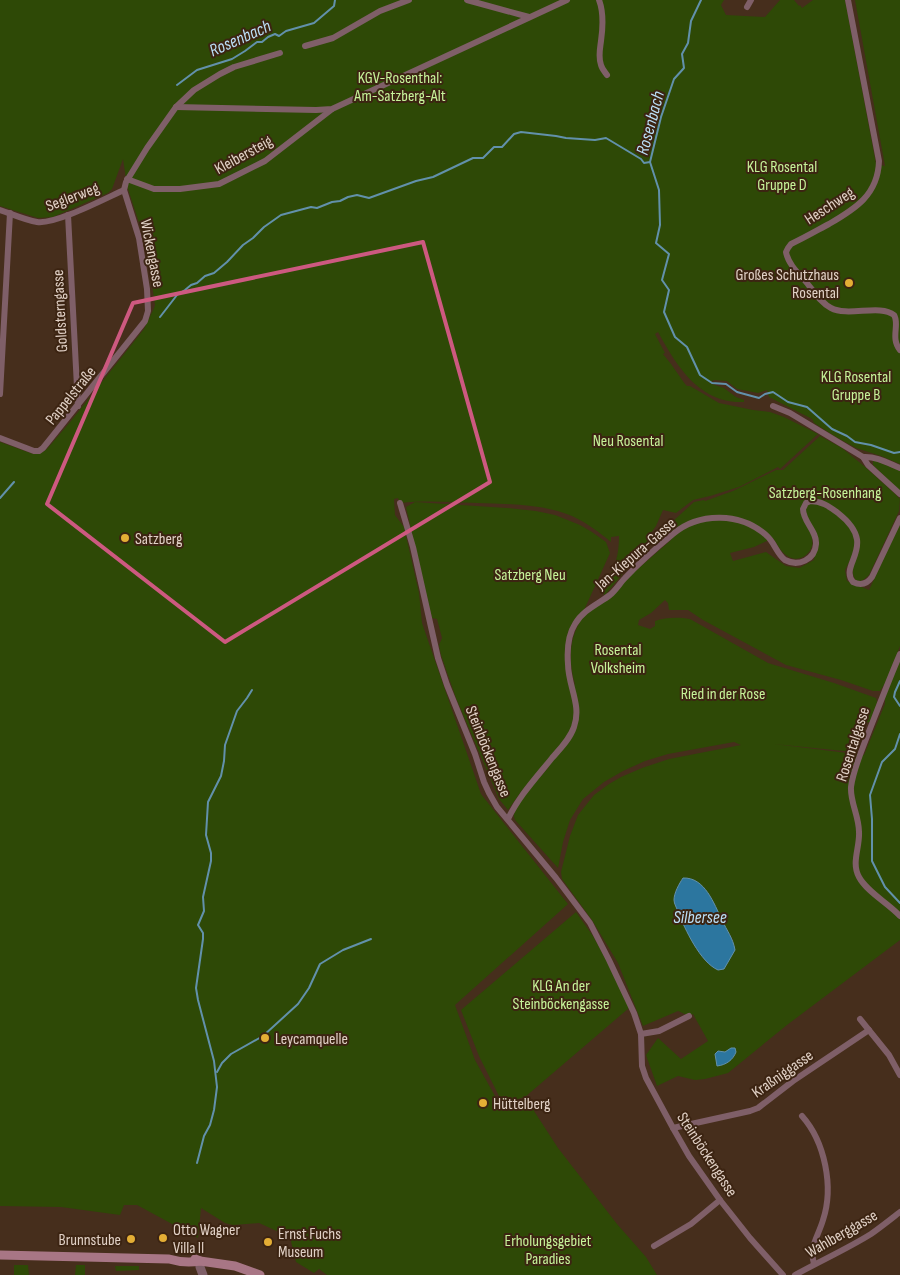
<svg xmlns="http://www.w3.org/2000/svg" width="900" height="1275" font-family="'Sofia Sans Condensed',sans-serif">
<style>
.green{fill:#2e4906;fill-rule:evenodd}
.water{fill:#2c769f;stroke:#6291ab}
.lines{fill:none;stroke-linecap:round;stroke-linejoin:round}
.stream{stroke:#6291ab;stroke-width:2}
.minor{stroke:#7f5f68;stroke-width:6}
.tertiary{stroke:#7f5f68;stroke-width:9}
.secondary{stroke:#a87685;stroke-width:9}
.marked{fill:none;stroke:#cd5980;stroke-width:4;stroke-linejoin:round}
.poi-dot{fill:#e4ae35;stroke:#3c2412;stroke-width:2}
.labels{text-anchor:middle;stroke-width:4;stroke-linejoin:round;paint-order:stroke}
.park-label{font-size:16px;fill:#c6f399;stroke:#3c2412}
.street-label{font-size:16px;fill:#e1d1c6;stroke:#3c2412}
.poi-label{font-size:16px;fill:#e1d1c6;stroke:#3c2412;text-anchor:start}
.water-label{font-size:18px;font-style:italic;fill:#badef6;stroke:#3c2412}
</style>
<rect width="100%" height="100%" fill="#462e1c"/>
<!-- green -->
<g class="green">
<path d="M0,0H724L721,5L726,15L765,17L780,0H794L799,6L800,5L802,8L813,0H845L876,164L885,166L855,0H900V464L881,456L856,448L836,437L814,423L812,419L769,397L767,390L758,393L737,389L727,381L714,380L709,383L724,388L736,397L744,400V402C738,402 733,402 728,401C693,394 674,361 658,332L655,334L665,353L663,354L671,364L685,384L687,386H690L719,403L753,410L770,412L784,417L818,434L780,469L778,467L739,487L710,496L693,500L676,513L663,510L656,526L648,537L649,542L605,595L601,592C613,571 619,560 619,536L611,537V542C599,532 587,523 572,516C543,504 509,504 477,503C451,502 426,500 400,503L398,498L394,499L395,515L404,527L419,593L422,623L481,794L568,904L455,1005L475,1060L500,1105L519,1104L524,1097L503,1104L479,1056L461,1010L576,912L593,936L608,963L629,1008L525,1097L558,1148L617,1224L646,1257L657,1275H327L319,1269L314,1273L296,1262L290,1237L259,1223L233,1225L225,1223L201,1208L198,1238L137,1205H124L120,1215L61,1207L0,1206V442L33,454L41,453L47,449L71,421L144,329L154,308L155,305L148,257L144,238L127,186L123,159L112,189L108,193L53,217L38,218L0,206Z"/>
<path d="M820,436L842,448L864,466L893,492L900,499L899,511L869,575C851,593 852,567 852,556L845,570L847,581L869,590L900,524V646L886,682L880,691H873L841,680L786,665L703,620L688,610H669L668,603L665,600L651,613L639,620L638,625L650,629L655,626V621C666,617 679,617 690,619L768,663L834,683L876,698L877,702L871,722L863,723L862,728L863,729L854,752L774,744L864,755L885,704V697L900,660V940L787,1025L728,1073L705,1079L695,1080L678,1076L657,1086L646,1055L658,1038L681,1059L708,1041L693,1014L689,1016L678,1011L643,1026L618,963L592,920L562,879L561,872L570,836L578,815L594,795L609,784L621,777L642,768L669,759L741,745L734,742L668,754L645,761L623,771L604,782L583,799L570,820L563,842L558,868L515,820C514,816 513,816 515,812C519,799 539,779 549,767L544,764L520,793L508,810L499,799L456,698L441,655L439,645L442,638L437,619L432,618L406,507L415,502L507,508L536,511L555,515L580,525L592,532L606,542L610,553L585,608L568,632L565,661L570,687L575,684C568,661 569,637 583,617L671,540L672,522L694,502L704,500L705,501L733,491L776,470H783ZM773,538C778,545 781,553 789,557C798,562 809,556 812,546C813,545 812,540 812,538L816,539L814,560L799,568L786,566L766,552L733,561L730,553L754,547ZM683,878H688L711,897L721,920L733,940L724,969C706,976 683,925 678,911C677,908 674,903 674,900C674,892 679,884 683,878Z"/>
<polygon points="873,461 876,461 900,471 900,491 873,465"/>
<polygon points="14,1265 28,1265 29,1275 14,1275"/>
<polygon points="76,1265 85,1265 85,1275 75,1275"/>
<polygon points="115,1266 139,1266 139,1270 116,1271"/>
</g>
<!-- water -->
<g class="water">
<path d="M683,878C705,877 714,904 722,920C727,931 733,938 735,950L724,969L718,970C700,962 685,929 678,912C677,908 674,904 674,900C674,893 679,884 683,878Z"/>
<path d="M731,1048H735L736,1052C733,1060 726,1065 717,1066L715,1054L718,1051L725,1052Z"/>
</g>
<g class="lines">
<!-- stream -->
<g class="stream">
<polyline points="701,0 691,21 688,43 682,54 684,68 674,79 661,117 650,162 659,190 660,225 656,243 669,254 662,280 669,290 664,312 675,337 687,347 700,375 712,383 726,384 737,392 759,398 765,394 773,392 788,402 807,407 832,429 847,436 855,442 871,445 894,453 900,452"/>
<polyline points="177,85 197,70 232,59 245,51 257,42 262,42 268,37 275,34 279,36 286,31 314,23 334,6 335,0"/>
<polyline points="160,317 177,295 185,290 191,285 197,283 205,276 214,273 227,262 243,245 253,238 264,227 281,215 311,207 317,208 332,202 340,201 348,197 357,195 369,198 416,181 433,177 473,158 483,158 494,147 502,147 514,134 521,132 556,136 566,138 595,140 606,138 641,159 644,163 650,162"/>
<polyline points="0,498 14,482"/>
<polyline points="900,681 895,692 894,697 900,706"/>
<polyline points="900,734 895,749 882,762 870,795 872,819 872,861 885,887 900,903"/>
<polyline points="217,1072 222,1063 231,1054 263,1036 298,1004 309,988 320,964 343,950 371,939"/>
<polyline points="197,1163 204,1136 210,1125 214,1110 217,1087 214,1061 198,1000 196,988 203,939 203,933 198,925 204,911 203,897 211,861 211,853 206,835 208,802 221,776 224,761 225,745 237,711 247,698 252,690"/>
</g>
<!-- minor -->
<g class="minor">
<polyline points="467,0 529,17"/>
<path d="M599,0C604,13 603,27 601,41C600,49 598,57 601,65C602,69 605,72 607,75"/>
<path d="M848,0L879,161C878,195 855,209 829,224C816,231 804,238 791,244L788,248L786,252C788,264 799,274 807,283C814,292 821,303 831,308C848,317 880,304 894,315C900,324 890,338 900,350"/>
<polyline points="747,7 751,0"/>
<polyline points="305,46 333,38 380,11 409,0"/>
<polyline points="176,107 316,110 332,109 567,0"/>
<polyline points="127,179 154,189 180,189 219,184 265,161 331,110"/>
<path d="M0,210C12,214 25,220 37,222C55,225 106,198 124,190"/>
<polyline points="68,215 78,406"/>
<polyline points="0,394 10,213"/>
<path d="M773,406L790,413L863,457C876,456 888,463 900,468"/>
<polyline points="0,438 34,451 39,451 43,448 145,321 148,311 147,289 139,238 124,190 126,182 147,148 176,107 194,90 220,74 234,67 280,53"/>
<polyline points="863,457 868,465 900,494"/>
<polyline points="400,503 413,547 438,658 447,685 475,754 484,782 489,793 497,807 556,878 590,923 609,960 634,1013 641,1034 642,1066 646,1078 673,1128 689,1156 720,1200 750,1238 783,1275"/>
<path d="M900,654C888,682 877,711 866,739C860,755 853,771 851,787C850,802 859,816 859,832C860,847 851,863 859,877C867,892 888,903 900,916"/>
<path d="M508,819C519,796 536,778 552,758C560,749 570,739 574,727C582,705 568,686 568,664C567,651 568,635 575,624C583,610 598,604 610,595C616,590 620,583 625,578C640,562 656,548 673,534C699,512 741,512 767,536C774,542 777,554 785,560C798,567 815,560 816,544C817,531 803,522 803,509L806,503L810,501C821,501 829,506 838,513C880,546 838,564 853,582C861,586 867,584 872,577L900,518"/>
<polyline points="860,1019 889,1055 900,1075"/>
<polyline points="641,1034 659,1031 689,1016"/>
<path d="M802,1116C825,1142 834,1187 823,1220C818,1237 809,1246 814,1264"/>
<polyline points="673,1128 750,1111 758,1108 793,1081 869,1030"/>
<polyline points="654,1246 691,1224 720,1200"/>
<path d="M795,1275C820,1261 847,1249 871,1234C881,1227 891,1219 900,1212"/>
</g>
<!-- tertiary -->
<polyline class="tertiary" points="200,1261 200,1267 203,1275"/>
<!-- secondary -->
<g class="secondary">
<path d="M0,1255L169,1259C179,1262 189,1263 200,1261"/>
<polyline points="195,1259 200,1261 235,1266 260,1275"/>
</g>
</g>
<!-- marked area -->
<path class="marked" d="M423,242L490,482L225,642L47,504L133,303Z"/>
<!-- markers -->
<g class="poi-dot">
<circle cx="849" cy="283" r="5"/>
<circle cx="125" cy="538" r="5"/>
<circle cx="265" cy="1038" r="5"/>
<circle cx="483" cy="1103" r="5"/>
<circle cx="163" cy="1238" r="5"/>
<circle cx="131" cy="1239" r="5"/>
<circle cx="268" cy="1242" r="5"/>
</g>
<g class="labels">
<!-- park labels -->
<g class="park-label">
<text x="400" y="83">KGV-Rosenthal:<tspan x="400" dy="18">Am-Satzberg-Alt</tspan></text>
<text x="782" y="172">KLG Rosental<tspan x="782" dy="18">Gruppe D</tspan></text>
<text x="856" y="382">KLG Rosental<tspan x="856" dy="18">Gruppe B</tspan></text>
<text x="628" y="446">Neu Rosental</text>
<text x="825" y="498">Satzberg-Rosenhang</text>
<text x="530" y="580">Satzberg Neu</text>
<text x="618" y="655">Rosental<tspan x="618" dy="18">Volksheim</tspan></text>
<text x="723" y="699">Ried in der Rose</text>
<text x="561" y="991">KLG An der<tspan x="561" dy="18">Steinböckengasse</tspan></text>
<text x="548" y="1246">Erholungsgebiet<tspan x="548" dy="18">Paradies</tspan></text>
</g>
<!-- street labels -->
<g class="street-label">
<text transform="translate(243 154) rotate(-29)" y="6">Kleibersteig</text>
<text transform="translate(72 196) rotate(-21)" y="6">Seglerweg</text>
<text transform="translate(829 205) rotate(-33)" y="6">Heschweg</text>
<text transform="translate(153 253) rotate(79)" y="6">Wickengasse</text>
<text transform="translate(59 311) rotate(-93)" y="6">Goldsterngasse</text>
<text transform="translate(70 395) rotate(-51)" y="6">Pappelstraße</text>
<text transform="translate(635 553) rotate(-41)" y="6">Jan-Kiepura-Gasse</text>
<text transform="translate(852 744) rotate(-72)" y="6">Rosentalgasse</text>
<text transform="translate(489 751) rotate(68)" y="6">Steinböckengasse</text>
<text transform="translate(782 1073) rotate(-35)" y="6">Kraßniggasse</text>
<text transform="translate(708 1154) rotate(57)" y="6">Steinböckengasse</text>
<text transform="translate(841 1233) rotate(-30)" y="6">Wahlberggasse</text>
</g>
<!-- poi labels -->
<g class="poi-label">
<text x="839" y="280" text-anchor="end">Großes Schutzhaus<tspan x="839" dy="18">Rosental</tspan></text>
<text x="135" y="544">Satzberg</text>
<text x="275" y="1044">Leycamquelle</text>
<text x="493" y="1109">Hüttelberg</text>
<text x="173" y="1235">Otto Wagner<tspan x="173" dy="18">Villa II</tspan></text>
<text x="278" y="1239">Ernst Fuchs<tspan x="278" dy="18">Museum</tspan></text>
<text x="121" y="1245" text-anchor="end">Brunnstube</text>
</g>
<!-- water labels -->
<g class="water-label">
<text transform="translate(240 38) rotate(-24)" y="6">Rosenbach</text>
<text transform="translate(650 123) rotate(-75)" y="6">Rosenbach</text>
<text x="700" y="923">Silbersee</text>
</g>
</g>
</svg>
